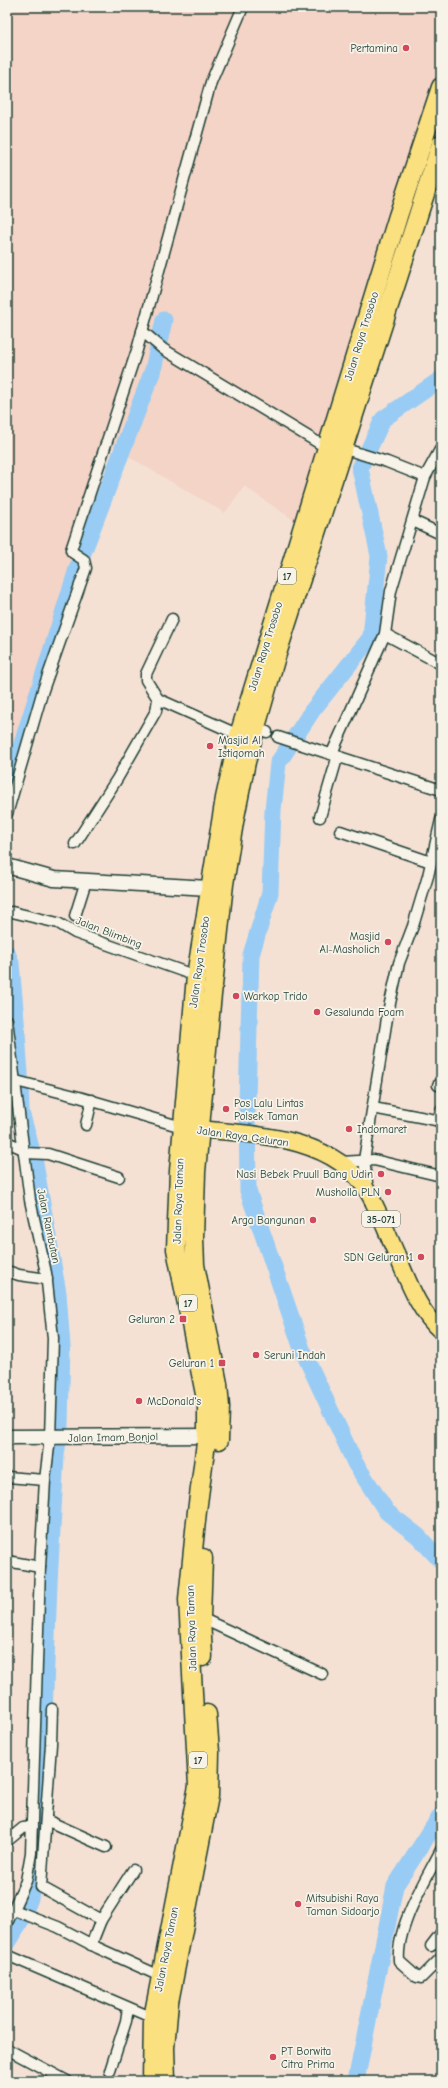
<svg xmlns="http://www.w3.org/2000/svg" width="448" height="2088" font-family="'Comic Neue',sans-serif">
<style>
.built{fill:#f3d4c6}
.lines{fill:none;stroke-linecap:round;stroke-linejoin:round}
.river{stroke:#98ccf5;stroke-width:17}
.street-casing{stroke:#1f3d34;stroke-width:13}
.secondary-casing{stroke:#1f3d34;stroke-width:17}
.primary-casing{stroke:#1f3d34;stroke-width:19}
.highway-casing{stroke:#1f3d34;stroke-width:21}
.street{stroke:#f7f3e8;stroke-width:10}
.secondary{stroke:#f7f3e8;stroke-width:14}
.primary{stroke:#fbe080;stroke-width:16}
.highway{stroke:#fbe080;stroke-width:18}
.poi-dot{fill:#d1495b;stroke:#f7f3e8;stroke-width:1.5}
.labels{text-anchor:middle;stroke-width:3.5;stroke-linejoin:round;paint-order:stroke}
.shield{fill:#f7f3e8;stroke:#60746a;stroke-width:1}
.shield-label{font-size:10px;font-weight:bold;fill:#1f3d34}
.poi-label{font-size:11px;fill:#1f3d34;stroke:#f7f3e8;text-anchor:start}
.street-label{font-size:11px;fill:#1f3d34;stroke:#f7f3e8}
</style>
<rect width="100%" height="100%" fill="#f5e1d4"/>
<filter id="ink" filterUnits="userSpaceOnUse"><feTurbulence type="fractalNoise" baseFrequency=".025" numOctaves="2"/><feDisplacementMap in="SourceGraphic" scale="8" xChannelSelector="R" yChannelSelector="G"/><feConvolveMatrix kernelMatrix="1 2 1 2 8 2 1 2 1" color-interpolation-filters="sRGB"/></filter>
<g filter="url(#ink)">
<!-- built -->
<polygon class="built" points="7,7 441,7 441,65 295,521 244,486 225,513 112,447 7,771"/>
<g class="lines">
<!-- river -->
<g class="river">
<polyline points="441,379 383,419 360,468 379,556 371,637 312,711 278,763 273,810 270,893 251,955 247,1101 248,1191 302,1349 355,1463 387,1512 418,1536 441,1561"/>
<polyline points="7,791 78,566 153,370 164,320"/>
<path d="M7,953L11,963L16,1020L20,1073L21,1112L34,1158L58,1293L62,1346L60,1425L56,1456L49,1584L38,1873C31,1899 22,1922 7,1944"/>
<polyline points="356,2081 395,1886 441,1815"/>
</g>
<defs>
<g id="street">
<polyline points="142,331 163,349 327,448"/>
<polyline points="342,448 387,462 425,477"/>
<polyline points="413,521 441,534"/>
<polyline points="385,634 441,664"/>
<polyline points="158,699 239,735"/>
<polyline points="255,728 267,732"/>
<polyline points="278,737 441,790"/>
<polyline points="332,753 385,634 391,591 425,477 441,448"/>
<polyline points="7,814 43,690 86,568 84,560 72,552 71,550 137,350 211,82 243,7"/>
<polyline points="320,817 338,755"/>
<polyline points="340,831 431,862"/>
<polyline points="75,844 117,779 156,711 158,699 146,680 146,674 172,619"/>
<polyline points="12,912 58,923 75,933 196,976"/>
<polyline points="75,916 86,881"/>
<polyline points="7,1020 30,1200 46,1273 53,1338 50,1438 45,1480 40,1567 31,1853 26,1881 7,1923"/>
<polyline points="16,1081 79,1097 182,1127"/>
<polyline points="438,1085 441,1086"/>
<polyline points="373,1108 441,1121"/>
<polyline points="438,1121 441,1110"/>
<polyline points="86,1125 92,1100"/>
<polyline points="7,1142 23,1149"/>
<polyline points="24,1153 48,1154 119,1177"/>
<polyline points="342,1162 374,1160 441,1176"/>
<polyline points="368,1190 364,1160 388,1012 399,963 413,926 428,876 441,820"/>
<polyline points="7,1271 19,1275 47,1279"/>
<polyline points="7,1477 45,1480"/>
<polyline points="7,1561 40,1567"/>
<polyline points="201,1618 322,1674"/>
<polyline points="52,1709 51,1744 41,1887 101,1920"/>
<polyline points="46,1820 106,1847"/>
<polyline points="7,1841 23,1828 32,1827"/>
<path d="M441,1850C425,1881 396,1927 399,1961L417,1977L421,1978L441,1958"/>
<polyline points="14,1910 58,1927 98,1948 160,1976"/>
<polyline points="91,1945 101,1920 133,1870"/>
<polyline points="431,1946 441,1933"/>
<polyline points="7,1955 153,2018"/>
<polyline points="7,2049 67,2081"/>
<polyline points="110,2071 126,2021 128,2008"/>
</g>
<g id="secondary">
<polyline points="7,866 54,879 209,888"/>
<polyline points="7,1437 217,1436"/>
</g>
<path id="primary" d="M187,1128C247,1134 334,1134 368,1192C379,1211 387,1233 396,1253C408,1280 418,1311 441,1331"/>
<g id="highway">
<polyline points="219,1440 220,1407 218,1384 195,1265 194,1238 196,1172 211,1004 224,884 234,822 246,762 275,660 441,144"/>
<polyline points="203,1558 201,1618 203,1657"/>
<polyline points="152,2081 153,2018 198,1786 188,1599 197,1511 207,1435 207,1404 176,1249 179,1171 196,976 225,798 239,735 398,216 441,87"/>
<polyline points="166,2081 165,2048 169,2002 209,1796 210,1752 207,1714"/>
</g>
</defs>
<!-- street casing -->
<use href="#street" class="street-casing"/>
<!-- secondary casing -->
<use href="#secondary" class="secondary-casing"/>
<!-- primary casing -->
<use href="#primary" class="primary-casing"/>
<!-- highway casing -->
<use href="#highway" class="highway-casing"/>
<!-- street -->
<use href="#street" class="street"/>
<!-- secondary -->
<use href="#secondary" class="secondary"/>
<!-- primary -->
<use href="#primary" class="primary"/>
<!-- highway -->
<use href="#highway" class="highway"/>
</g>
</g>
<!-- markers -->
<g class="poi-dot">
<circle cx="406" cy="48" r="4"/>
<circle cx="210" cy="746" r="4"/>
<circle cx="388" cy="942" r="4"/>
<circle cx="236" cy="996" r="4"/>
<circle cx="317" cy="1012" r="4"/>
<circle cx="226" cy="1109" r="4"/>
<circle cx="349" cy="1129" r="4"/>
<circle cx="381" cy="1174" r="4"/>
<circle cx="388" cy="1192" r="4"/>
<circle cx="313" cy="1220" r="4"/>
<circle cx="421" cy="1257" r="4"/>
<rect x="179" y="1315" width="8" height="8" rx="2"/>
<circle cx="256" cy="1355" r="4"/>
<rect x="218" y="1359" width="8" height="8" rx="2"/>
<circle cx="139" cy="1401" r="4"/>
<circle cx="298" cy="1904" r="4"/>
<circle cx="273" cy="2057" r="4"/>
</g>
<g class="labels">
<!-- shield labels -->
<g class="shield">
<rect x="278" y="568" width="18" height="16" rx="3"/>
<rect x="362" y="1211" width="38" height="16" rx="3"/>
<rect x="179" y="1295" width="18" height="16" rx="3"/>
<rect x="189" y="1752" width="18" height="16" rx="3"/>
</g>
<g class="shield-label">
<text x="287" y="580">17</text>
<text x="381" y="1223">35-071</text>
<text x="188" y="1307">17</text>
<text x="198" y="1764">17</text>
</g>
<!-- poi labels -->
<g class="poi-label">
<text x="398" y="52" text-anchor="end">Pertamina</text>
<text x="218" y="744">Masjid Al<tspan x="218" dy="13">Istiqomah</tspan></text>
<text x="380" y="940" text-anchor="end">Masjid<tspan x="380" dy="13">Al-Masholich</tspan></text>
<text x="244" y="1000">Warkop Trido</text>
<text x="325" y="1016">Gesalunda Foam</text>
<text x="234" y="1107">Pos Lalu Lintas<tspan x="234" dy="13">Polsek Taman</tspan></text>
<text x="357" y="1133">Indomaret</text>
<text x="373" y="1178" text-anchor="end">Nasi Bebek Pruull Bang Udin</text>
<text x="380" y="1196" text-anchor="end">Musholla PLN</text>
<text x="305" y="1224" text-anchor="end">Arga Bangunan</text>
<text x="413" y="1261" text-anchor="end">SDN Geluran 1</text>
<text x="175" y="1323" text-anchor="end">Geluran 2</text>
<text x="264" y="1359">Seruni Indah</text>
<text x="214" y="1367" text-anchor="end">Geluran 1</text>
<text x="147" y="1405">McDonald's</text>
<text x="306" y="1902">Mitsubishi Raya<tspan x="306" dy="13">Taman Sidoarjo</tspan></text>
<text x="281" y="2055">PT Borwita<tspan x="281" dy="13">Citra Prima</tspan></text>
</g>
<!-- street labels -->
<g class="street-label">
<text transform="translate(361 336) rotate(-73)" y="4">Jalan Raya Trosobo</text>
<text transform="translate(265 646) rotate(-73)" y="4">Jalan Raya Trosobo</text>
<text transform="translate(109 932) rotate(21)" y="4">Jalan Blimbing</text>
<text transform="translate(199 962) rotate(-82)" y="4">Jalan Raya Trosobo</text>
<text transform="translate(243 1136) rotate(8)" y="4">Jalan Raya Geluran</text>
<text transform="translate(178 1201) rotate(-88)" y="4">Jalan Raya Taman</text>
<text transform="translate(49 1226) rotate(78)" y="4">Jalan Rambutan</text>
<text transform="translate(113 1437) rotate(-1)" y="4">Jalan Imam Bonjol</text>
<text transform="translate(191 1628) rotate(-92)" y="4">Jalan Raya Taman</text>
<text transform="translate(166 1949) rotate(-79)" y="4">Jalan Raya Taman</text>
</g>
</g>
<!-- margin -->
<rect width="448" height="2088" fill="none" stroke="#f7f3e8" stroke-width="24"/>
<rect x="12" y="12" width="424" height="2064" fill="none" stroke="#1f3d34" stroke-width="1.5" filter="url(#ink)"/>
</svg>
